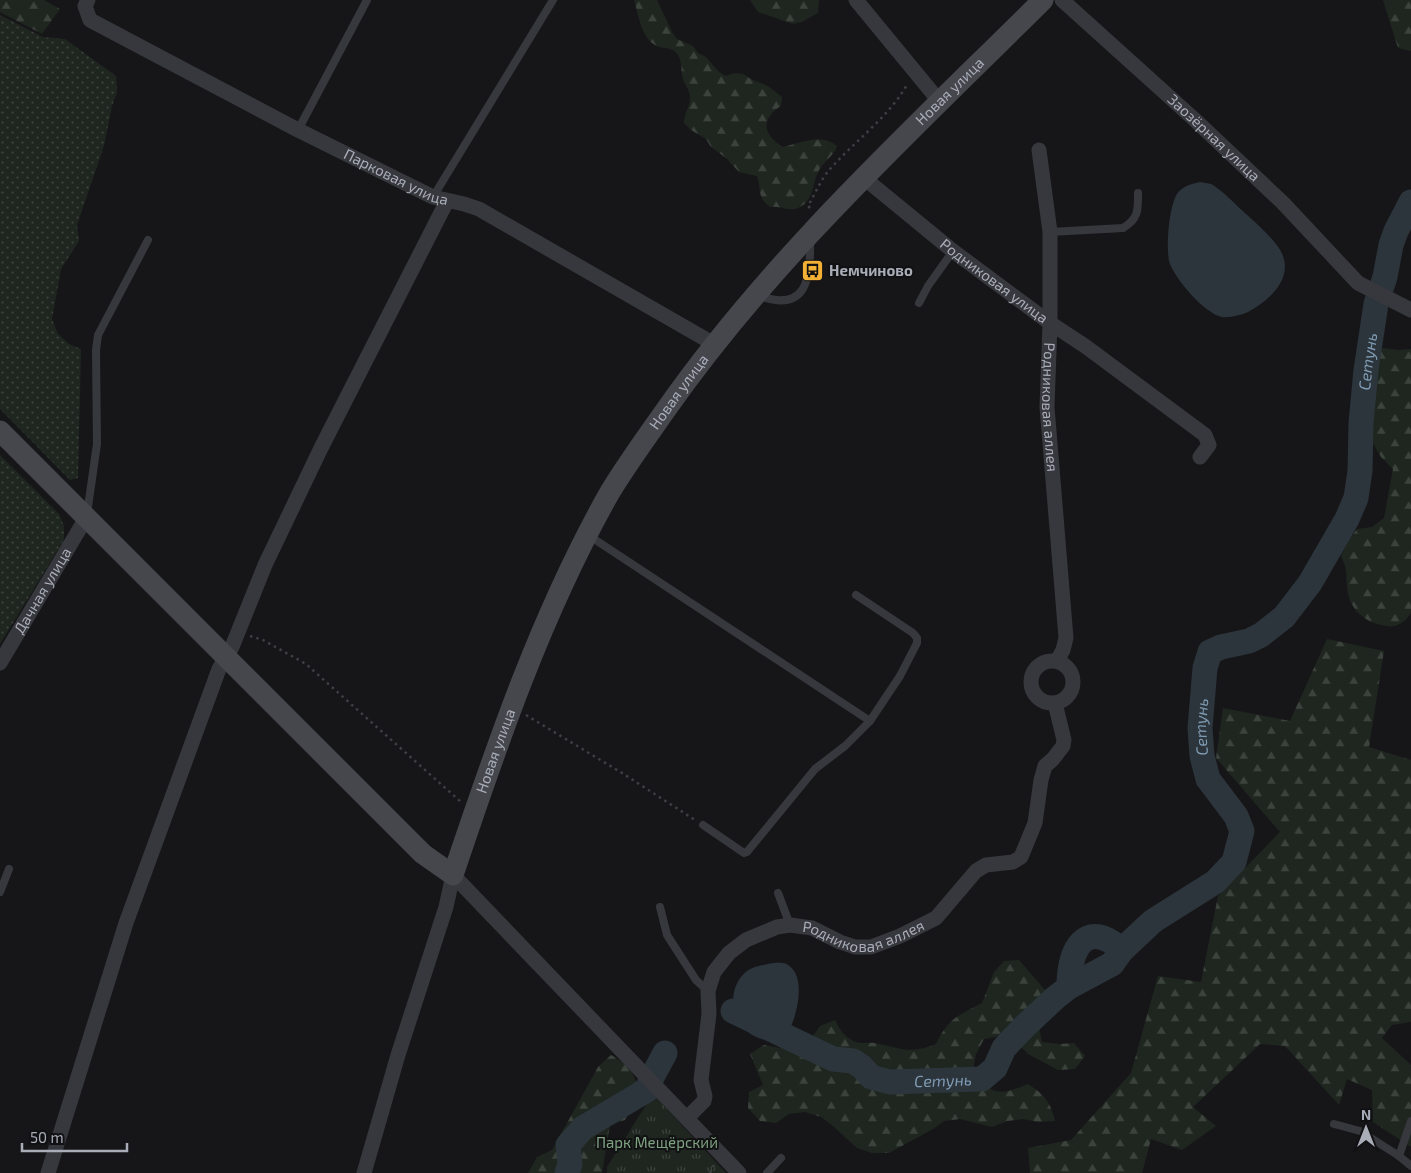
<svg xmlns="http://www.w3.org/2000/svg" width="1411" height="1173" font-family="'Exo 2',sans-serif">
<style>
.grass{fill:url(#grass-dots)}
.forest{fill:url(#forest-firs)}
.park{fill:url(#park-tufts)}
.water{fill:#2c353c}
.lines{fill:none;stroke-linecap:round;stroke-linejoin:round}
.river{stroke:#2c353c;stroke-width:25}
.path{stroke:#3d3f44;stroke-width:2.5;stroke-dasharray:2.5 4;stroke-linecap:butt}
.lane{stroke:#37383d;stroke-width:8}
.street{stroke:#37383d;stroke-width:15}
.secondary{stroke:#45474d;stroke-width:21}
.labels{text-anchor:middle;stroke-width:4;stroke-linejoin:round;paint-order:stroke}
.street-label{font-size:15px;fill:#a8adb8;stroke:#111113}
.poi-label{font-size:15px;font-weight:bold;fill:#a8adb8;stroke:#111113;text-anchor:start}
.park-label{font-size:15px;fill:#7fa381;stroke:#111113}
.water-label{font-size:16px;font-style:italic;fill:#7f9bb3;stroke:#111113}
</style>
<defs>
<pattern id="grass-dots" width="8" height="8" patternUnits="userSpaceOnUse" patternTransform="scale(1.25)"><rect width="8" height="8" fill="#1e261f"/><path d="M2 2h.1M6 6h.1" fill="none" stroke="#3c433d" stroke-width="1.8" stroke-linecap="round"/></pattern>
<pattern id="forest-firs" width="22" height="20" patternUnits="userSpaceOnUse" patternTransform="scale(1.25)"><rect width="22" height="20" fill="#1e261f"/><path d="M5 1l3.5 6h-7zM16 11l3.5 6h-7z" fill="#3c433d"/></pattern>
<pattern id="park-tufts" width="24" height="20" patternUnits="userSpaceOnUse" patternTransform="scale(1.25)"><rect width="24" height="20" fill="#1e261f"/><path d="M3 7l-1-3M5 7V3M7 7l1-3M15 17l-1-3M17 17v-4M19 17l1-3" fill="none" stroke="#3c433d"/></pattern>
</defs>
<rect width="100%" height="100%" fill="#161618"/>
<!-- grass -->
<g class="grass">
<polygon points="0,15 43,37 65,39 116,76 117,92 112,106 104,146 77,225 79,241 61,269 52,319 58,334 69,344 81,349 78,478 70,480 0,409"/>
<polygon points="0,455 59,514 64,526 64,540 0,644"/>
</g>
<!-- forest -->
<g class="forest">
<polygon points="0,0 44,0 60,9 42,34 0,12"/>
<path d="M634,0H657L672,32L677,39L693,46L698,53L706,57L719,72L726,76L734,73L743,74L751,79L768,86L782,97L781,106C760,119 763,135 783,147C800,143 821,133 837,146C834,155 827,159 821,167C812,179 815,200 800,207C789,213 782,205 770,207C756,196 762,190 757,176L739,172L726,158L711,147L706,139L691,130L684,123C684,112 691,106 690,97C690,91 685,85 683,79C680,68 684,54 670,49C663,47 658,48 652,43C641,34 638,13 634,0Z"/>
<polygon points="750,0 819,0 818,13 802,22 793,24 758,12"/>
<polygon points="1383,0 1411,0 1411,51 1398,48"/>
<path d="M1383,348L1398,350L1411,349V613C1405,622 1397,628 1386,626C1364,623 1348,608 1347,586C1346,581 1347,575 1346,570C1345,565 1343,560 1341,556L1348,541L1357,529L1372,527L1384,518L1393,469L1381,457L1372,442L1369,425L1373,361Z"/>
<polygon points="1327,639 1384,651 1369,747 1411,760 1411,1022 1392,1025 1382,1038 1411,1065 1411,1147 1373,1122 1372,1090 1347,1079 1339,1105 1285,1046 1260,1044 1193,1107 1216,1126 1182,1150 1151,1139 1142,1173 1030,1173 1028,1148 1071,1140 1131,1073 1158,976 1201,982 1218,896 1280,832 1216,758 1223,708 1290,721"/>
<path d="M1019,960L1051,997L1046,1012L1039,1027L1042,1042L1059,1044L1074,1043L1085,1056L1075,1069L1058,1070L1028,1054L1016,1042L1000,1036L984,1039L976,1054L973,1069C990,1096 1000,1096 1028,1084C1045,1095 1050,1101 1055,1121L1038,1122L1023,1119L1007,1121L992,1127L960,1119L944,1121L933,1129L889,1153H872L857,1148L833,1126L821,1117L805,1112L789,1114L776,1123L760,1121L748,1108L749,1092L763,1085L750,1054L764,1045L780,1048L796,1047L811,1039L820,1026L835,1020C840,1030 845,1038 856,1042C862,1044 869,1042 875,1043C901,1048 909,1055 936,1044C948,1019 957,1016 982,1003L994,972L1004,961Z"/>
<path d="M611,1055C629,1065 633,1072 640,1091L625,1120L610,1125L602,1173H528L537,1157L552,1150L598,1067Z"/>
</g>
<!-- park -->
<polygon class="park" points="653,1094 726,1173 607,1173 607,1167"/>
<!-- water -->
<g class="water">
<path d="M1200,182C1203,183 1208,183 1211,184C1221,189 1237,206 1246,214C1256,223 1279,243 1283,256C1292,281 1267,302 1248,312C1241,315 1230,318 1222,317C1205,314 1173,277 1169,261C1166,245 1169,207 1177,194C1182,186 1192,184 1200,182Z"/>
<path d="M773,963C778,963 784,962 788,965C808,977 796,1021 786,1036C780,1037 773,1040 767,1040C734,1036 721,992 747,971C754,966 764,965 773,963Z"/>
</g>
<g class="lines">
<!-- river -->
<g class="river">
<path d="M1069,987C1069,950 1085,917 1122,950"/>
<path id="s1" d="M733,1011L833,1059L853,1061L862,1067L871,1077L890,1082L982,1079L995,1068L1004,1048L1025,1026L1055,998L1069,987L1112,964L1122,950L1153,921L1215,882L1234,862L1242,831L1236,816L1208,779L1202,756L1200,728L1205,668L1210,652L1221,647L1249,641L1261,635L1284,617L1310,583L1347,519L1356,498L1360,471L1361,423L1366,370L1376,304L1385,277L1391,245L1396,231L1411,202"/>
<polyline points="567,1173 570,1164 568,1145 583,1128 647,1090 651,1079 665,1053"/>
</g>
<!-- path -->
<g class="path">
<path d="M810,208L808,206C815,194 821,179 830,169C856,140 889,117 908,83"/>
<polyline points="250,636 263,640 306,664 461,802"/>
<polyline points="526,715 622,773 695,820"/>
<polyline points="710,1173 714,1165"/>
</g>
<!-- lane -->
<g class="lane">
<polyline points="298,130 367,0"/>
<polyline points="433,197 553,0"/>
<path d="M1050,232L1123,228C1139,218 1138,210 1138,193"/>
<path d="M757,295C806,314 811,280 810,241"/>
<polyline points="919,303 928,286 953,251"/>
<polyline points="87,514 97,444 96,350 98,335 148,240"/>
<polyline points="588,535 870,721"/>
<polyline points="703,825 744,853 747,852 815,769 845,746 870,721 900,676 917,643 917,638 913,633 856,595"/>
<polyline points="0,892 9,869"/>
<polyline points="778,893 790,925"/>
<polyline points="660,907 667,935 696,980 708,991"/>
<polyline points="1334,1124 1360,1131 1399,1156 1411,1166"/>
<polyline points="1399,1156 1411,1121"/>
<polyline points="767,1173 781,1158"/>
</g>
<!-- street -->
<g class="street">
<path id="s2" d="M88,0L85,6L90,20L298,130L433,197L464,204L479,209L714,344"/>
<polyline points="856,0 940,102"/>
<path id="s3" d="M1062,0L1194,119L1283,203L1358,283L1411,310"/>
<path id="s4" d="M1039,150L1050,232V323L1047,407L1066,638L1063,650L1057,661"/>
<path id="s5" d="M864,178L953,251L1050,323L1085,346L1205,435L1209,445L1200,457"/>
<circle cx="1052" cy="682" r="21"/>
<path id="s6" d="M0,663L86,518"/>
<polyline points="453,875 739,1173"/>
<path id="s7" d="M687,1118L704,1101L705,1096L701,1080L709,1014L708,991L714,972L729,953L746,940L777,927L790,925L812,928L840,942L855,947H871L900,936L936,918L976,871L986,865L1013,862L1021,857L1035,823L1041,780L1045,766L1053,759L1063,746L1064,740L1055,703"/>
<polyline points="48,1173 126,923 219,669 232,647 265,565 321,448 447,201"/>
<polyline points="364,1173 398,1055 446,907 453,875"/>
</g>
<!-- secondary -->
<path class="secondary" id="s8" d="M0,431L423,854L453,875C497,744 542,612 610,492C627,464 646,438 665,411C772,258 911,131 1043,0"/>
</g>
<!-- icons -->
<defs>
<symbol id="bus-square" viewBox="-11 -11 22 22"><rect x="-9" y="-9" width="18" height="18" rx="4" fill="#f2b134" stroke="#111113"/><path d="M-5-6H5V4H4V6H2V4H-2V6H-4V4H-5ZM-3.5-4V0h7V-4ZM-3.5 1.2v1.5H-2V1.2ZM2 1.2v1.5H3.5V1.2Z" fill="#111"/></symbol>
</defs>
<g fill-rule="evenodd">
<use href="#bus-square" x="800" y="258" width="25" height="25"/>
</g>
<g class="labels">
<!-- street labels -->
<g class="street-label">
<text dy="5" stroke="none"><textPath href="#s8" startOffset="1576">Новая улица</textPath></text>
<text dy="5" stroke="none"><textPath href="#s3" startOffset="205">Заозёрная улица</textPath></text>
<text dy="5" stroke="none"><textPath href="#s2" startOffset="366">Парковая улица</textPath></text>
<text dy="5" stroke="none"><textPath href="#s5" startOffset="166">Родниковая улица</textPath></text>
<text dy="5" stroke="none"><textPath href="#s8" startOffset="1171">Новая улица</textPath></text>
<text dy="5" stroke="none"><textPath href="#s4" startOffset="258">Родниковая аллея</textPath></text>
<text dy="5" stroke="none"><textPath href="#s6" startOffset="84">Дачная улица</textPath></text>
<text dy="5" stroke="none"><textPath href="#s8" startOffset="766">Новая улица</textPath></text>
<text dy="5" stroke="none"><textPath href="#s7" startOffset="325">Родниковая аллея</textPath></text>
</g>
<!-- poi labels -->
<g class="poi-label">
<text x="829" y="276">Немчиново</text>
</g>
<!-- park labels -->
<g class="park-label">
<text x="657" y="1148">Парк Мещёрский</text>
</g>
<!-- water labels -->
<g class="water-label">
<text dy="6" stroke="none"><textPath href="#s1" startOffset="1188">Сетунь</textPath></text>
<text dy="6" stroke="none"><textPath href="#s1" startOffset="752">Сетунь</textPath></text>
<text dy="6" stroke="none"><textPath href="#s1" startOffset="228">Сетунь</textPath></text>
</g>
</g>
<!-- north arrow -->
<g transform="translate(1366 1128)" stroke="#111113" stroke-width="4" paint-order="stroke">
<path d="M0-4L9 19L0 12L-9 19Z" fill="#a8adb8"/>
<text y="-8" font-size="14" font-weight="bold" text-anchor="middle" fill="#a8adb8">N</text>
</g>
<!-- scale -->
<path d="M22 1143v8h105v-8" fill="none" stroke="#a8adb8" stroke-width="2.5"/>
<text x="30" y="1143" font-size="15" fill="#a8adb8" stroke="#111113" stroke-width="4" paint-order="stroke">50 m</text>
</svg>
